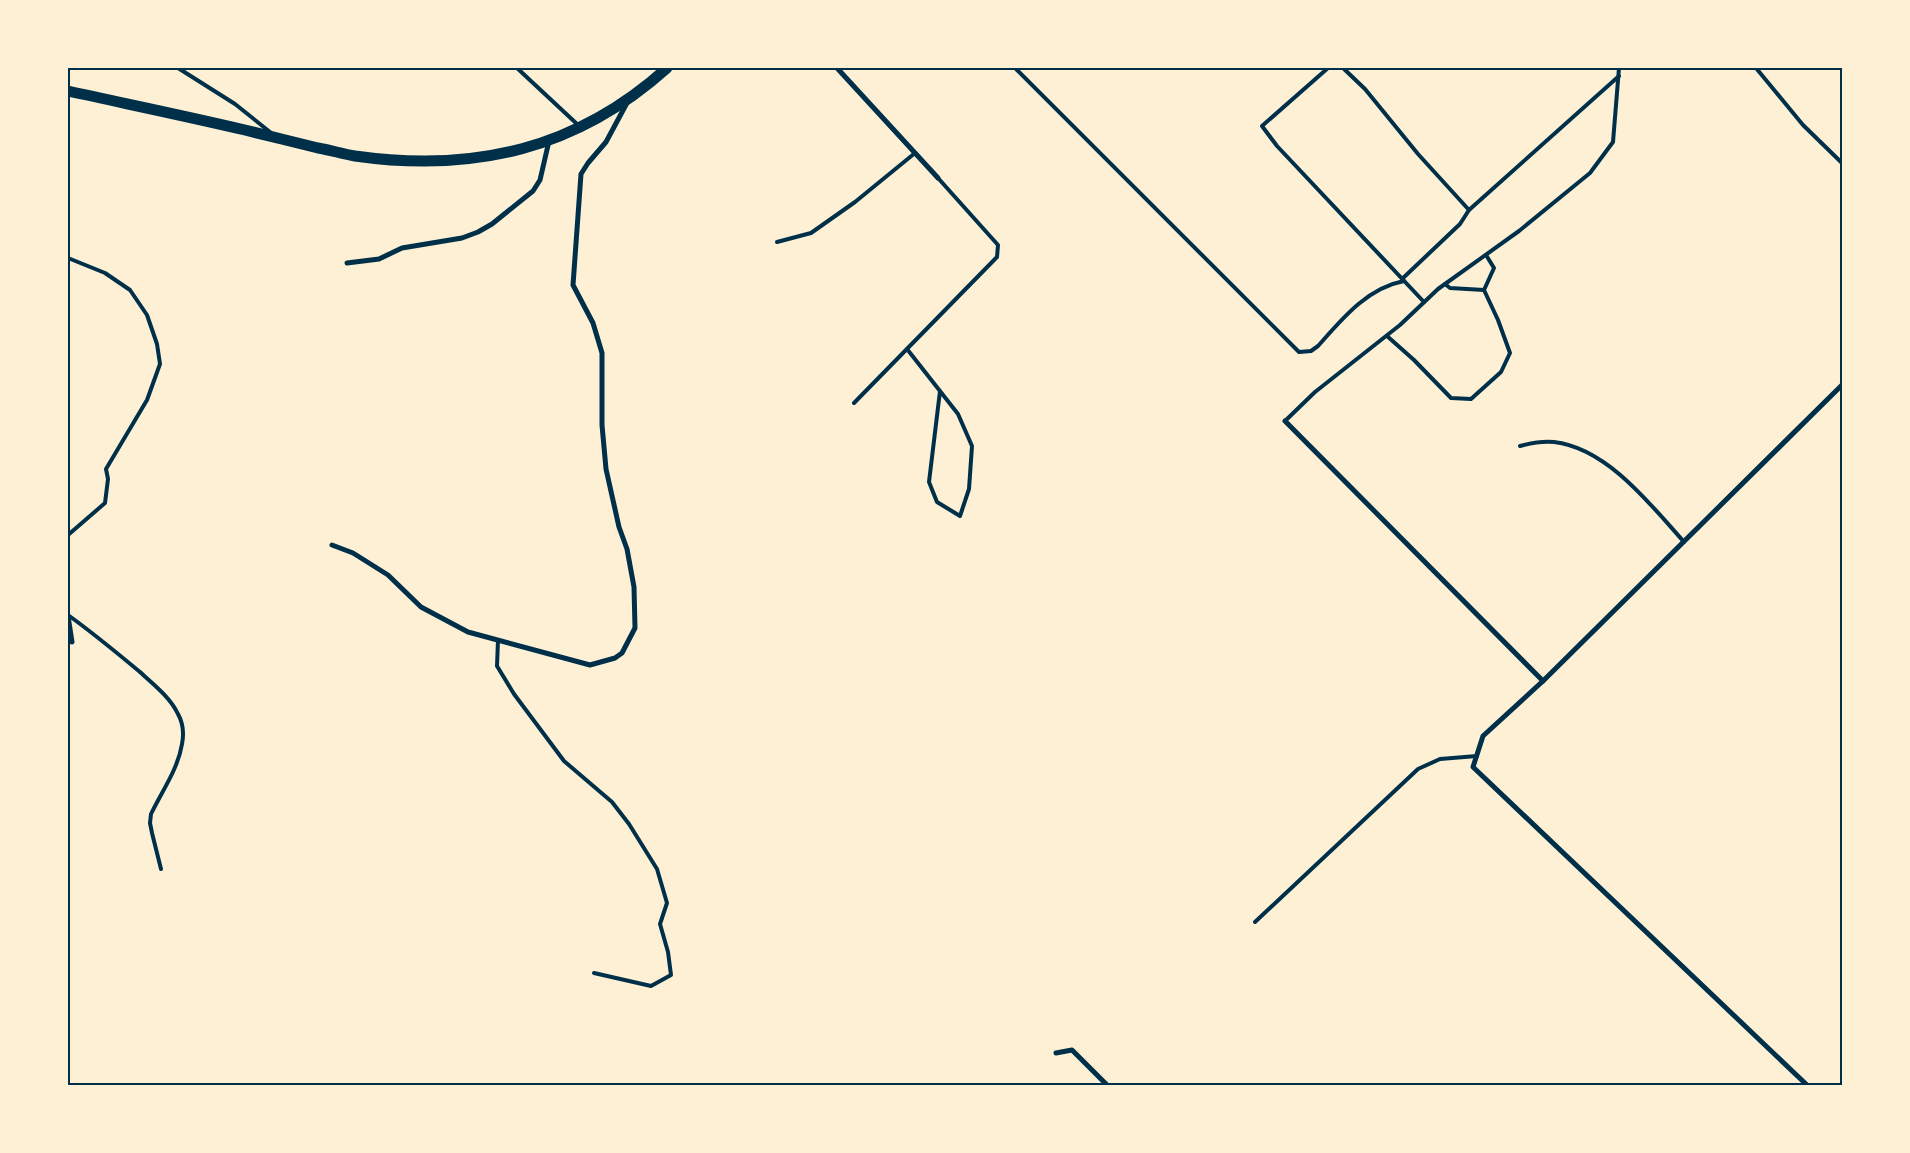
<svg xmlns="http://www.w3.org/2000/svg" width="1910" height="1153" font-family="'IBM Plex Serif',serif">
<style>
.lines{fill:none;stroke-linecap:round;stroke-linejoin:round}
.service{stroke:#003049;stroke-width:4}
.minor{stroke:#003049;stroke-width:5}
.primary{stroke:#003049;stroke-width:11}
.neatline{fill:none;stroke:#003049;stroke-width:2}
</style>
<rect width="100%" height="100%" fill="#fdf0d5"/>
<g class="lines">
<!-- service -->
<g class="service">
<polyline points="178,68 235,104 270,132"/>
<polyline points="517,68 577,124"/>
<path d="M1015,68L1299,352L1311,351L1318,346C1342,319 1367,288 1404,281"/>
<polyline points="1328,68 1262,126 1277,146 1424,302"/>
<polyline points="1343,68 1365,89 1418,154 1469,210 1460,224 1402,279"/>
<polyline points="1756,68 1803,125 1842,163"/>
<polyline points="1469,210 1619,76"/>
<polyline points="777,242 811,233 855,202 915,153"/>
<polyline points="68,258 105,273 130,290 147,315 157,344 160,364 147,400 106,469 108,479 105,503 68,535"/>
<polyline points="1445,284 1450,288 1484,290"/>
<polyline points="1387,336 1414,360 1451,398 1471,399 1501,372 1510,353 1498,320 1484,290 1494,268 1486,255"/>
<polyline points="907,349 958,414 972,446 969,489 960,516 937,502 929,482 940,391"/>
<polyline points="854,403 997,257 998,245 938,178"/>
<polyline points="1285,421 1315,392 1400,325 1438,289 1519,231 1590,173 1613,142 1619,68"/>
<path d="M1520,446C1531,443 1543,441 1554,442C1607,448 1651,505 1684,542"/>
<path d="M68,615C93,633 116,652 140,672C154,685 170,697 178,714C183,723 184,734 182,744C178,769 162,791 151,814L150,823L152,833L161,869"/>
<polyline points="498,640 497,666 514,694 564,761 612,802 629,824 657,869 667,903 660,924 668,952 671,975 651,986 594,973"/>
<polyline points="1255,922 1418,769 1440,759 1477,756"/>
</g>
<!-- minor -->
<g class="minor">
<polyline points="837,68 938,178"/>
<polyline points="347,263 379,259 402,248 462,238 478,232 492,224 533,191 540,180 549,141"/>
<polyline points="1285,421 1543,681"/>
<polyline points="332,545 353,553 388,575 421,607 468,632 590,665 615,658 622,653 635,628 634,587 627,549 619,527 606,469 602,425 602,353 593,323 573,285 581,174 588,163 606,142 628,101"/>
<polyline points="68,616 72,642"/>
<polyline points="1056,1053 1072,1050 1108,1086"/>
<polyline points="1808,1086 1473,767 1483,736 1543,681 1842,385"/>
</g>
<!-- primary -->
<path class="primary" d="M68,91C127,104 186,116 245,130C269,136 294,142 318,148C330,150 343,154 355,156C474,173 577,149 667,68"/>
</g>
<!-- border -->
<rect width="1910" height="1153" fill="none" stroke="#fdf0d5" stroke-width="138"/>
<rect x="69" y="69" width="1772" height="1015" class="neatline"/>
</svg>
